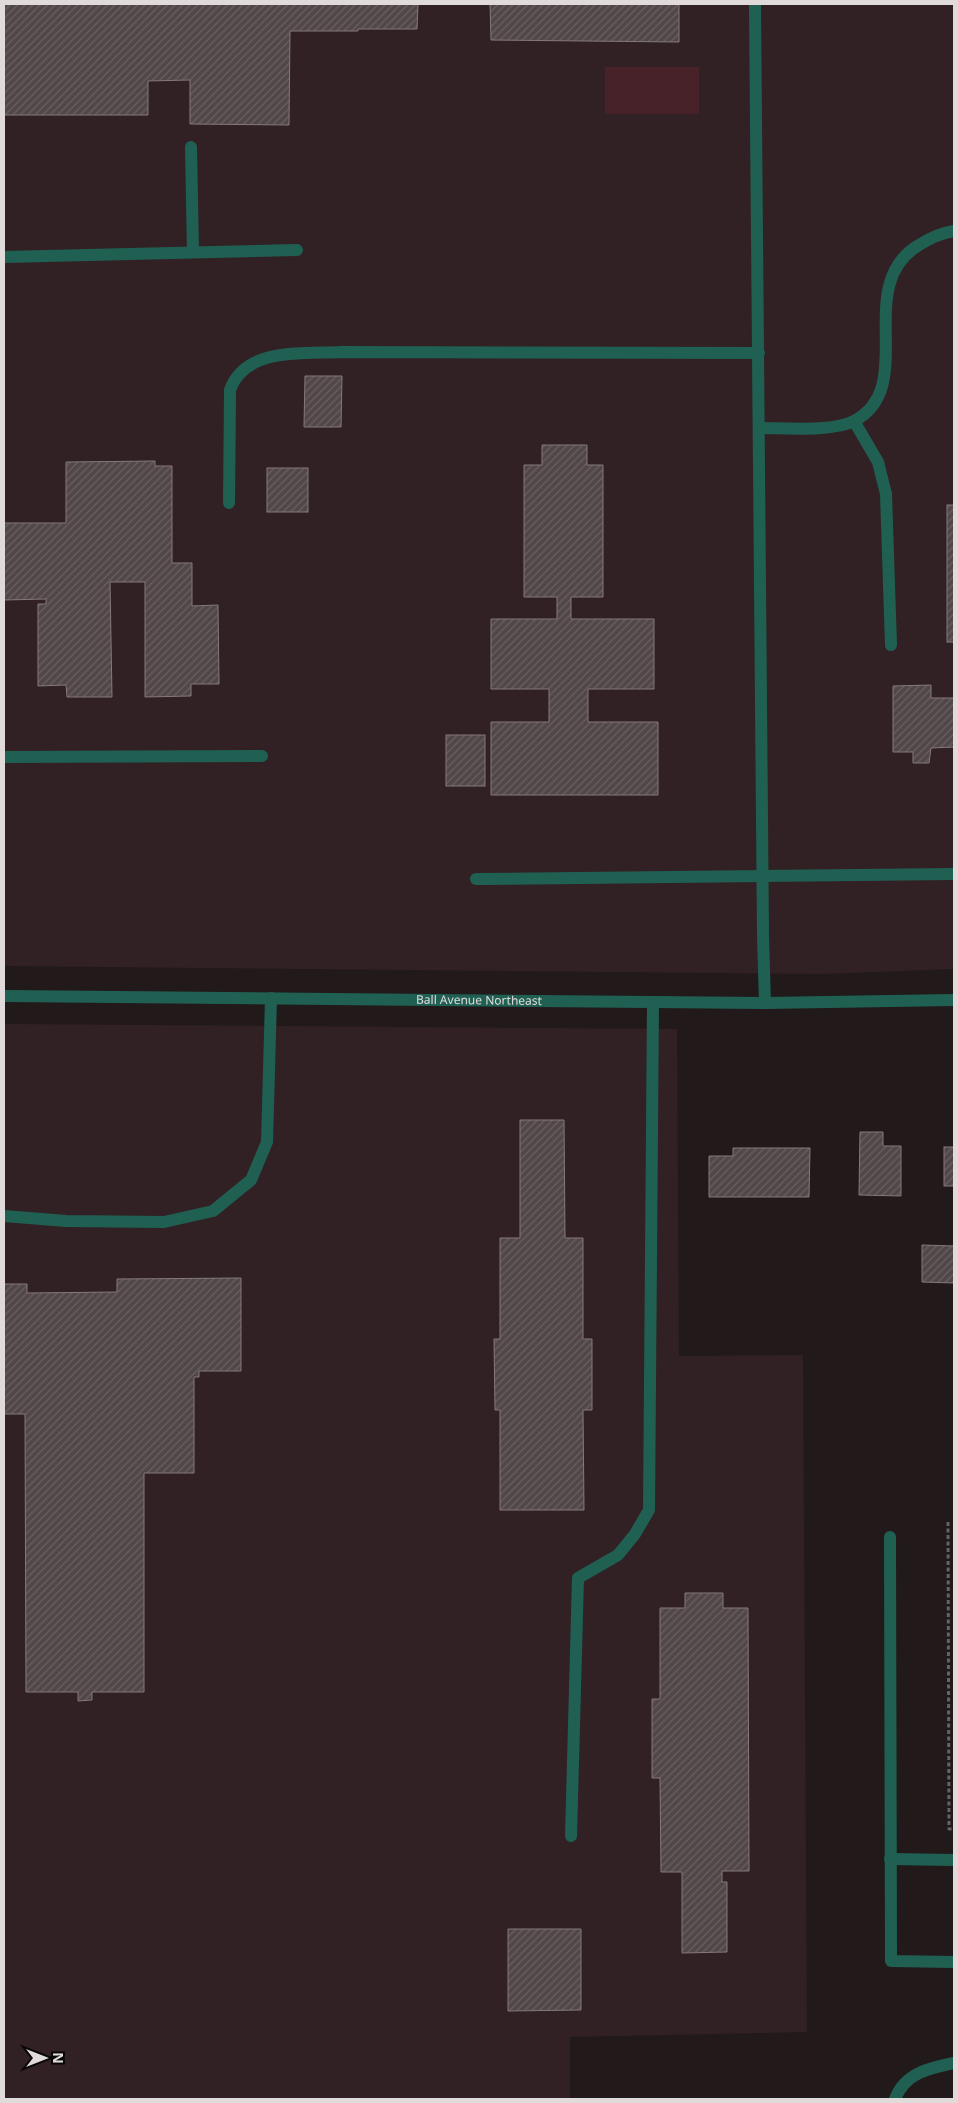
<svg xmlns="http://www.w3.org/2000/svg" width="958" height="2103" font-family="'Noto Sans',sans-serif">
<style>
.built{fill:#312124}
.green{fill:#482229}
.building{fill:url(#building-hatch);stroke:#85797b}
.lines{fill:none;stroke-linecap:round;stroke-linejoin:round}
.path{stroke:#696162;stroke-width:3;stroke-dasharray:4 2.5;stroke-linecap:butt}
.service{stroke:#206053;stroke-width:12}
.tertiary{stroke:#206053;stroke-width:12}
.labels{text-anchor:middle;stroke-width:4.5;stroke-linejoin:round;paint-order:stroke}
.street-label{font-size:12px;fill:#e0dada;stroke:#090606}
</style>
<defs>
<pattern id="building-hatch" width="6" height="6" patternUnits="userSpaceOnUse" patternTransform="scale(1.25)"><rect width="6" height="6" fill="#514648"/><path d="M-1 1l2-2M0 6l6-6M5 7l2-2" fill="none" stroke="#6a6062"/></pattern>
</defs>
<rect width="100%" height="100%" fill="#22191a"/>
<!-- built -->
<g class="built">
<polygon points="4,4 954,4 954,969 824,974 4,966"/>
<polygon points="4,1024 677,1029 679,1356 803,1355 807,2032 570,2037 570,2099 4,2099"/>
</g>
<!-- green -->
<rect class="green" x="605" y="67" width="94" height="47"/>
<!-- building -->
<g class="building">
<polygon points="4,4 418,4 417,29 358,29 358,31 290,31 289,125 190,124 190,80 148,81 148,115 4,115"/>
<polygon points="490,4 679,4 679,42 491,40"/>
<polygon points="305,376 342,376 341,427 304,427"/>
<polygon points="542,445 587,445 587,465 603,465 603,597 571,597 571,619 654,619 654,689 588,689 588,722 658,722 658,795 491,795 491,722 549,722 549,689 491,689 491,619 557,619 557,597 524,597 524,465 542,465"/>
<polygon points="155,461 155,466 172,466 172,563 192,563 192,606 218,605 219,684 191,684 191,696 145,697 145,582 110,582 112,697 67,697 66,685 38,686 38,604 46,604 46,599 4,600 4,523 66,523 66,462"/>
<rect x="267" y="468" width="41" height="44"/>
<rect x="947" y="505" width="7" height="137"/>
<polygon points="931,685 931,698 954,698 954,747 931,748 929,763 913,763 913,752 893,752 893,686"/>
<rect x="446" y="735" width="39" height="51"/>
<polygon points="520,1120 564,1120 565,1238 583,1238 583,1339 592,1339 592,1410 583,1410 584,1510 500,1510 500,1410 495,1410 494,1339 500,1339 500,1238 520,1238"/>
<polygon points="860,1132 883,1132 883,1146 901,1146 901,1196 859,1195"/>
<rect x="944" y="1147" width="10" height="39"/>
<polygon points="733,1148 810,1148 809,1197 709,1197 709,1156 733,1156"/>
<polygon points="922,1245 954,1246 954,1283 922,1282"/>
<polygon points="241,1278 241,1371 199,1371 199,1377 194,1377 194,1473 144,1473 144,1692 92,1692 92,1700 78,1701 78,1692 26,1692 25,1414 4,1414 4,1284 27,1284 27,1293 117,1292 117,1279"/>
<polygon points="685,1593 723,1593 723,1608 748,1608 749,1871 722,1871 722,1882 727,1882 727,1952 682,1953 682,1872 661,1872 660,1778 652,1778 652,1699 660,1699 660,1608 685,1608"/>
<polygon points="508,1929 581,1929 581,2010 508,2011"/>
</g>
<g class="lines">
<!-- path -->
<polyline class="path" points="948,1522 949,1829 954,1829"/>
<!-- service -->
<g class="service">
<polyline points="755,4 763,935 765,1003"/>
<polyline points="191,147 193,252"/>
<polyline points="4,257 297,250"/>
<polyline points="854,421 878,462 886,494 891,645"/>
<path d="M759,428C785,428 833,432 854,421C920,387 851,285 919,245C930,238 941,233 954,231"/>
<path d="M229,503L230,390C245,347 303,354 341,352L759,353"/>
<polyline points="4,757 262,756"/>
<polyline points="476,879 954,874"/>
<polyline points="4,1216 66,1221 164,1222 213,1211 251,1180 267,1142 271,998"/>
<polyline points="890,1537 891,1961 954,1962"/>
<polyline points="571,1836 578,1578 618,1555 635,1534 649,1510 653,1002"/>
<polyline points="890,1859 954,1860"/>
<path d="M895,2099C905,2073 929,2068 954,2063"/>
</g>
<!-- tertiary -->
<path class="tertiary" id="s1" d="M4,996L765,1003L954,1000"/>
</g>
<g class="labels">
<!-- street labels -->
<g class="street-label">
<text dy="4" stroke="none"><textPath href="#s1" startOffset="475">Ball Avenue Northeast</textPath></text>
</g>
</g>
<!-- border -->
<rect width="958" height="2103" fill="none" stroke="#e0dada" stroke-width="10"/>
<!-- north arrow -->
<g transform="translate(45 2058) rotate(90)" stroke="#090606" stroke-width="4" paint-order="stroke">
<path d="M0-4L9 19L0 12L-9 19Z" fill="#e0dada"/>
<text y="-8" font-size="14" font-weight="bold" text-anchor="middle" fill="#e0dada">N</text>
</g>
</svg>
